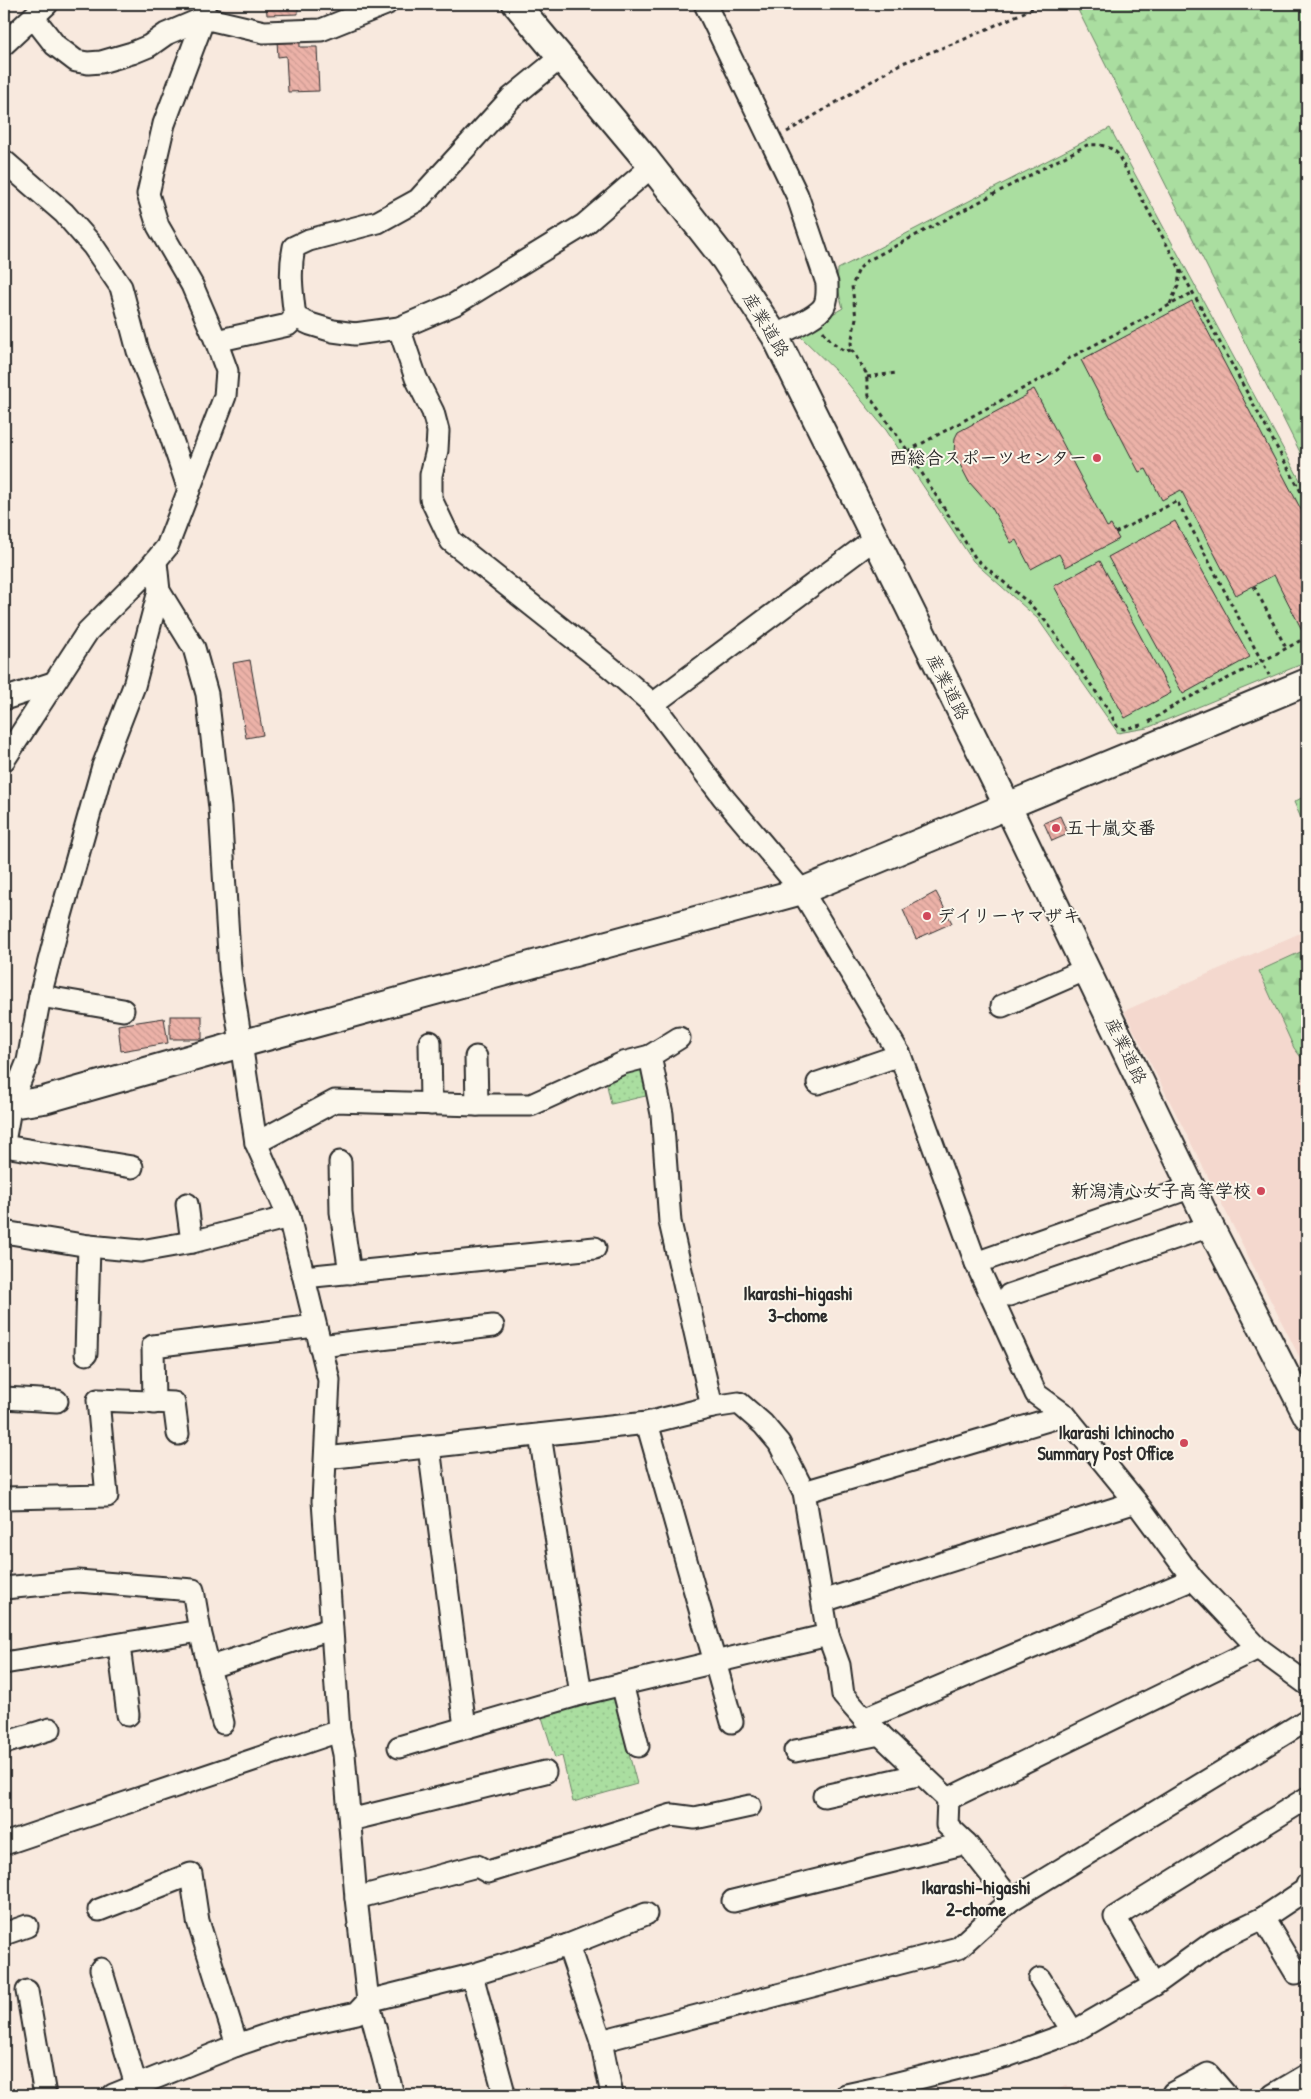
<svg xmlns="http://www.w3.org/2000/svg" width="1311" height="2099" font-family="'Patrick Hand','Klee One',sans-serif">
<style>
.built{fill:#f4d8ce}
.grass{fill:#aadea0;stroke:#6a8466}
.forest{fill:url(#forest-firs);stroke:#6a8466}
.park{fill:url(#park-dots);stroke:#6a8466}
.building{fill:url(#building-back-hatch);stroke:#2b2b2b}
.lines{fill:none;stroke-linecap:round;stroke-linejoin:round}
.minor-casing{stroke:#2b2b2b;stroke-width:25}
.tertiary-casing{stroke:#2b2b2b;stroke-width:30}
.path{stroke:#2b2b2b;stroke-width:3;stroke-dasharray:4 4;stroke-linecap:butt}
.minor{stroke:#fbf7ec;stroke-width:21}
.tertiary{stroke:#fbf7ec;stroke-width:26}
.poi-dot{fill:#d1495b;stroke:#fbf7ec;stroke-width:2}
.labels{text-anchor:middle;stroke-width:4;stroke-linejoin:round;paint-order:stroke}
.street-label{font-size:18px;fill:#2b2b2b;stroke:#fbf7ec}
.poi-label{font-size:18px;font-weight:bold;fill:#2b2b2b;stroke:#fbf7ec;text-anchor:end}
.neighbourhood-label{font-size:19px;font-weight:bold;fill:#2b2b2b;stroke:#fbf7ec}
</style>
<defs>
<pattern id="forest-firs" width="22" height="20" patternUnits="userSpaceOnUse" patternTransform="scale(1.25)"><rect width="22" height="20" fill="#aadea0"/><path d="M5 1l3.5 6h-7zM16 11l3.5 6h-7z" fill="#92bf8a"/></pattern>
<pattern id="park-dots" width="8" height="8" patternUnits="userSpaceOnUse" patternTransform="scale(1.25)"><rect width="8" height="8" fill="#aadea0"/><path d="M2 2h.1M6 6h.1" fill="none" stroke="#92bf8a" stroke-width="1.8" stroke-linecap="round"/></pattern>
<pattern id="building-back-hatch" width="6" height="6" patternUnits="userSpaceOnUse" patternTransform="scale(1.25)"><rect width="6" height="6" fill="#ecb2a8"/><path d="M-1 5l2 2M0 0l6 6M5-1l2 2" fill="none" stroke="#cb9991"/></pattern>
</defs>
<rect width="100%" height="100%" fill="#f8e9de"/>
<filter id="ink" filterUnits="userSpaceOnUse"><feTurbulence type="fractalNoise" baseFrequency=".02" numOctaves="2"/><feDisplacementMap in="SourceGraphic" scale="10" xChannelSelector="R" yChannelSelector="G"/><feConvolveMatrix kernelMatrix="1 2 1 2 8 2 1 2 1" color-interpolation-filters="sRGB"/></filter>
<g filter="url(#ink)">
<!-- built -->
<g class="built">
<polygon points="1307,930 1307,1372 1124,1011"/>
<polygon points="1065,2086 1080,2088 1087,2095 1048,2095"/>
</g>
<!-- grass -->
<g class="grass">
<polygon points="1110,128 1307,493 1307,662 1147,728 1118,733 1038,619 973,561 886,430 844,379 798,334 843,308 837,286 838,269"/>
<polygon points="1307,795 1307,832 1294,802"/>
</g>
<!-- forest -->
<g class="forest">
<polygon points="1075,4 1307,4 1307,466"/>
<polygon points="1307,949 1307,1065 1294,1048 1259,971"/>
</g>
<!-- park -->
<g class="park">
<polygon points="645,1066 650,1095 611,1104 605,1076"/>
<polygon points="613,1694 637,1784 573,1802 562,1756 555,1758 540,1711"/>
</g>
<!-- building -->
<g class="building">
<polygon points="266,4 298,4 298,14 267,15"/>
<polygon points="300,40 300,47 317,47 319,91 288,92 286,56 278,57 277,41"/>
<polygon points="1192,301 1307,521 1307,628 1302,630 1274,575 1236,595 1181,490 1162,500 1146,469 1139,472 1081,360"/>
<polygon points="1034,389 1107,527 1111,525 1119,539 1066,567 1059,554 1031,569 1016,540 1011,543 992,508 969,482 954,453 955,438 958,432 1027,395 1026,393"/>
<polygon points="1175,521 1250,657 1183,694 1108,557"/>
<polygon points="1100,561 1171,693 1125,718 1054,586"/>
<polygon points="250,660 263,735 246,738 233,663"/>
<polygon points="1060,816 1068,834 1052,841 1044,823"/>
<polygon points="936,892 952,923 916,939 903,910"/>
<rect x="170" y="1016" width="32" height="23"/>
<polygon points="164,1018 168,1043 121,1051 118,1025"/>
</g>
<g class="lines">
<defs>
<g id="minor">
<path d="M705,4L797,195L827,283C827,291 828,299 824,306C817,318 788,329 775,336"/>
<polyline points="34,18 55,45 76,61 88,63 101,62 132,53 149,46 166,34 204,18 264,32 321,30 386,4"/>
<polyline points="4,44 47,4"/>
<polyline points="4,161 64,213 93,246 121,287 138,351 165,419 189,490"/>
<polyline points="295,317 310,324 333,331 355,334 399,328 455,304 584,225 651,167"/>
<polyline points="399,328 416,378 433,412 438,431 437,450 431,475 431,499 451,541 611,668 653,704 723,797 802,891 900,1055 976,1263 1036,1394 1065,1415 1136,1502 1193,1579 1258,1648 1307,1684"/>
<path d="M216,341L288,325L295,317C292,293 289,272 294,247L309,240L378,222L418,200L511,98L560,58"/>
<polyline points="156,562 159,591 194,648 207,694 220,808 230,970 256,1143 289,1217 329,1380 323,1501 339,1731 344,1754 356,1898 368,2001 393,2095"/>
<polyline points="4,699 53,683"/>
<polyline points="653,704 874,539"/>
<polyline points="4,760 88,631 142,577 167,547 225,396 227,371 216,341 192,285 158,226 148,194 164,124 204,18 204,4"/>
<polyline points="40,996 123,1010"/>
<polyline points="1002,1006 1087,969"/>
<polyline points="430,1042 431,1104"/>
<polyline points="650,1056 662,1114 670,1222 712,1407"/>
<polyline points="476,1057 477,1105"/>
<polyline points="818,1083 900,1055"/>
<polyline points="4,1142 11,1103 28,1061 40,996 58,926 103,766 134,686 159,591"/>
<polyline points="256,1143 335,1101 477,1105 531,1105 623,1063 650,1056 679,1038"/>
<polyline points="4,1146 132,1167"/>
<polyline points="340,1162 341,1212 350,1273"/>
<polyline points="187,1204 192,1242"/>
<polyline points="4,1232 89,1246 141,1251 192,1242 289,1217"/>
<polyline points="976,1263 1192,1187"/>
<polyline points="304,1277 595,1248"/>
<polyline points="1009,1295 1210,1226"/>
<polyline points="320,1346 493,1326"/>
<polyline points="86,1354 89,1246"/>
<polyline points="4,1398 57,1401"/>
<polyline points="154,1403 153,1346 315,1326"/>
<polyline points="647,1423 732,1722"/>
<polyline points="540,1435 581,1694"/>
<polyline points="429,1447 465,1727"/>
<polyline points="326,1458 647,1423 712,1407 739,1403 763,1424 779,1443 804,1492 828,1635 839,1665 843,1695 864,1719 1193,1579"/>
<polyline points="804,1492 1065,1415"/>
<polyline points="4,1498 107,1496 98,1400 174,1403 178,1434"/>
<polyline points="4,1588 78,1581 193,1590 200,1631 223,1723"/>
<polyline points="823,1601 1136,1502"/>
<polyline points="119,1646 128,1715"/>
<polyline points="4,1663 200,1631"/>
<polyline points="210,1667 331,1629"/>
<polyline points="622,1684 638,1746"/>
<polyline points="864,1719 948,1799 1258,1648"/>
<polyline points="4,1743 50,1729"/>
<polyline points="399,1747 581,1694 828,1635"/>
<polyline points="795,1751 880,1734"/>
<polyline points="824,1796 922,1774"/>
<polyline points="948,1799 947,1825 966,1843 1011,1900"/>
<polyline points="350,1820 545,1772"/>
<polyline points="4,1844 339,1731"/>
<polyline points="356,1898 477,1866 488,1872 672,1815 695,1818 750,1806"/>
<polyline points="733,1901 966,1843"/>
<polyline points="99,1910 191,1874 198,1921 237,2045"/>
<polyline points="1263,1918 1296,1973"/>
<polyline points="4,1934 27,1926"/>
<polyline points="568,1945 646,1914"/>
<polyline points="101,1969 136,2085"/>
<polyline points="472,1975 503,2089"/>
<polyline points="1040,1979 1073,2032"/>
<polyline points="1154,1985 1115,1917 1307,1798"/>
<polyline points="27,1991 45,2095"/>
<polyline points="601,2041 958,1948 1011,1900 1307,1720"/>
<polyline points="113,2095 237,2045 284,2029 357,2013 368,2001 472,1975 568,1945 601,2041 612,2095"/>
<polyline points="846,2095 878,2088"/>
<polyline points="880,2095 878,2088 1007,2056 1073,2032 1154,1985 1215,1941 1263,1918 1305,1890 1307,1885"/>
<polyline points="1174,2095 1173,2093 1208,2074 1226,2095"/>
<polyline points="1273,2095 1307,2075"/>
</g>
<g id="tertiary">
<polyline points="516,4 645,158 725,260 775,336 1007,805 1210,1226 1307,1416"/>
<polyline points="4,1106 44,1100 241,1044 802,891 1307,682"/>
</g>
</defs>
<!-- minor casing -->
<use href="#minor" class="minor-casing"/>
<!-- tertiary casing -->
<use href="#tertiary" class="tertiary-casing"/>
<!-- path -->
<g class="path">
<polyline points="787,132 900,64 965,39 1042,4"/>
<polyline points="1170,304 1178,286 1180,270"/>
<polyline points="823,331 831,341 844,351 852,350"/>
<polyline points="867,377 896,373"/>
<polyline points="908,451 1057,370 1068,359 1194,292"/>
<polyline points="1115,533 1177,501 1269,675"/>
<polyline points="1254,586 1286,648"/>
<polyline points="1149,722 1178,703 1263,661 1307,637"/>
<path d="M1141,725L1124,729L1118,728L1108,709L1048,624L1030,604L976,559L908,451L869,396L866,373L852,350L851,343L856,318L852,286L859,269L867,261L1087,145C1098,144 1108,145 1117,153L1307,503"/>
</g>
<!-- minor -->
<use href="#minor" class="minor"/>
<!-- tertiary -->
<use href="#tertiary" class="tertiary"/>
</g>
</g>
<!-- markers -->
<g class="poi-dot">
<circle cx="1097" cy="458" r="5"/>
<circle cx="1056" cy="828" r="5"/>
<circle cx="927" cy="916" r="5"/>
<circle cx="1261" cy="1191" r="5"/>
<circle cx="1184" cy="1443" r="5"/>
</g>
<g class="labels">
<!-- street labels -->
<g class="street-label">
<text transform="translate(766 325) rotate(59)" y="6">産業道路</text>
<text transform="translate(948 687) rotate(63)" y="6">産業道路</text>
<text transform="translate(1126 1051) rotate(64)" y="6">産業道路</text>
</g>
<!-- poi labels -->
<g class="poi-label">
<text x="1087" y="464">西総合スポーツセンター</text>
<text x="1066" y="834" text-anchor="start">五十嵐交番</text>
<text x="937" y="922" text-anchor="start">デイリーヤマザキ</text>
<text x="1251" y="1197">新潟清心女子高等学校</text>
<text x="1174" y="1439">Ikarashi Ichinocho<tspan x="1174" dy="21">Summary Post Office</tspan></text>
</g>
<!-- neighbourhood labels -->
<g class="neighbourhood-label">
<text x="798" y="1300">Ikarashi-higashi<tspan x="798" dy="22">3-chome</tspan></text>
<text x="976" y="1894">Ikarashi-higashi<tspan x="976" dy="22">2-chome</tspan></text>
</g>
</g>
<!-- margin -->
<rect width="1311" height="2099" fill="none" stroke="#fbf7ec" stroke-width="20"/>
<rect x="10" y="10" width="1291" height="2079" fill="none" stroke="#2b2b2b" stroke-width="2" filter="url(#ink)"/>
</svg>
